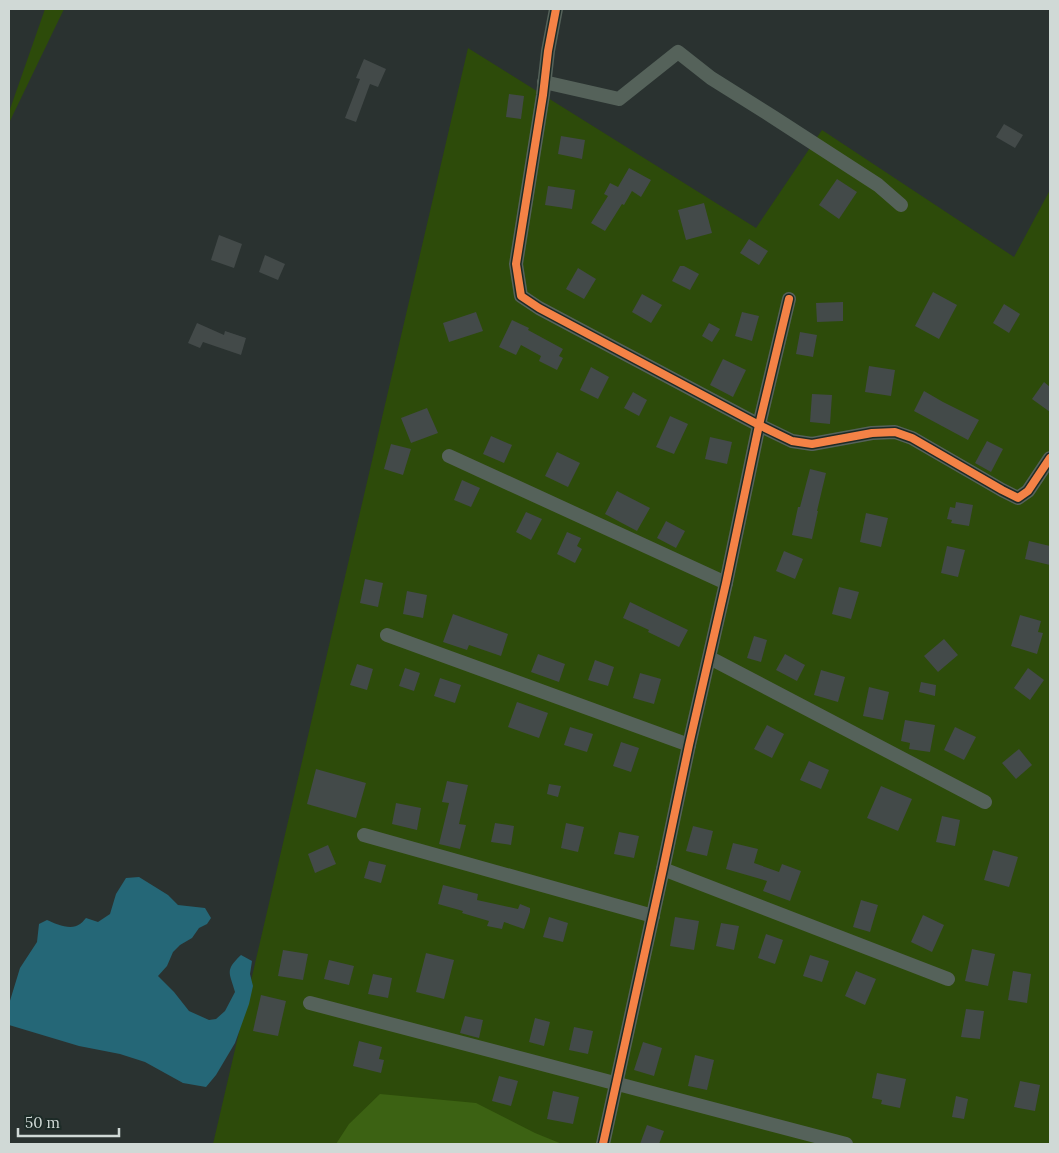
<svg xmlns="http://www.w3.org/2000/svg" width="1059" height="1153" font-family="Lora,serif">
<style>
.green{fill:#2d4b0a}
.forest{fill:#3c6213}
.water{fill:#256777}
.building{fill:#434a49}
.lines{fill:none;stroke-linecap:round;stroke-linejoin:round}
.street{stroke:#55625a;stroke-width:14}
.cycleway-casing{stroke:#1d2b27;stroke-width:11}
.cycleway{stroke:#f48246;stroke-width:8}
</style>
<rect width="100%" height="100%" fill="#2a3230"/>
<!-- green -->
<g class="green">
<polygon points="45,9 64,9 9,123 9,112"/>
<polygon points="468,48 756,228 822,130 1014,257 1050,190 1050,1144 213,1144"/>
</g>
<!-- forest -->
<polygon class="forest" points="380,1094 476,1103 535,1133 562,1144 336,1144 349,1124"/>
<!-- water -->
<path class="water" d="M139,877L168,895L178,905L205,908L211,918L207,924L199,928L192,938L180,945L173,952L167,966L158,976L174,992L189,1011L209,1020L216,1019L225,1011L235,992C230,973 224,971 241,955L252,961L250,974L253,986L249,1004L235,1043L216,1075L206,1087L183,1083L145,1062L120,1054L79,1046L9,1025V1004L20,968L37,942L39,924L47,920C56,924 71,931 80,924C82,923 85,919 86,918L98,922L110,914L116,894L126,878Z"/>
<!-- building -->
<g class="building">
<polygon points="364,59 386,69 378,87 370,84 356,122 345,118 360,79 356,78"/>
<polygon points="509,94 524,96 521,119 506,117"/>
<polygon points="1004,124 1023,135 1015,148 996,137"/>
<polygon points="561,136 585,140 582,159 558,154"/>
<polygon points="629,168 651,180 641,197 632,191 624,205 622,204 605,231 591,223 608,196 604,194 610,183 618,187"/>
<polygon points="837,179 857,192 839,219 819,205"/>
<polygon points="548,186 575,190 572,209 545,205"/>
<polygon points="704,203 712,233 686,240 678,210"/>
<polygon points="219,235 242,244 234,268 211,260"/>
<polygon points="749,239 768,251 759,265 740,253"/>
<polygon points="265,255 285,264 278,280 259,272"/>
<polygon points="680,266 684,266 699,274 690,290 672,281"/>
<polygon points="578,268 596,279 584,299 566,289"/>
<polygon points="933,292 957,305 939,339 915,326"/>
<polygon points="642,294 662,305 651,323 632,312"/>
<polygon points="843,302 843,321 817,322 816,303"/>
<polygon points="1004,304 1020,314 1009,333 993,323"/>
<polygon points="476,312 483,331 449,342 443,323"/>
<polygon points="742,312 759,316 752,341 735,336"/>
<polygon points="512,320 529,328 528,330 563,349 559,356 563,358 557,370 539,361 541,356 521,345 516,355 499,347"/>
<polygon points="197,323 224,335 225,331 246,338 241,355 203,342 200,348 188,343"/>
<polygon points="709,323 720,329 712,342 702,336"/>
<polygon points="800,332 817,335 813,357 796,354"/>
<polygon points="723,359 746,370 733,397 710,385"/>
<polygon points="869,366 895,370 891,396 865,392"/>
<polygon points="591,367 609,377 598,399 580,390"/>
<polygon points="1044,382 1050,387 1050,412 1032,399"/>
<polygon points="924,391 943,402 979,420 968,440 914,411"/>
<polygon points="633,392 647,400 639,416 624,408"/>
<polygon points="812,394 832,395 830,424 810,422"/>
<polygon points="427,408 438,433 411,443 401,418"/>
<polygon points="670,416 688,424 674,454 656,447"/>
<polygon points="491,436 512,445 504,463 483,454"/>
<polygon points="710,437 732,442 727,464 705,459"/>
<polygon points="987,441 1003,449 991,472 975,463"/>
<polygon points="391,444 411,449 403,475 384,469"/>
<polygon points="557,452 580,463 568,487 545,476"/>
<polygon points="810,469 826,473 817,511 818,511 812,539 792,535 798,507 800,507"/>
<polygon points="462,480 480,488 471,507 454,500"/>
<polygon points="617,491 650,508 637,531 605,514"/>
<polygon points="956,502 973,505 969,526 951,523 952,520 947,519 950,507 955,508"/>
<polygon points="526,512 542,519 531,540 516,532"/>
<polygon points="866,513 888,518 881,547 860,542"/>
<polygon points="666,521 685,531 676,548 657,538"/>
<polygon points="567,532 581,538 577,546 582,549 575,563 557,554"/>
<polygon points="1029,541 1050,546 1050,565 1025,559"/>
<polygon points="947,546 965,550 958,577 941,573"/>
<polygon points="784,551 803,559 795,579 776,571"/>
<polygon points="365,579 383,583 378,607 360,603"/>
<polygon points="839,587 859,592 851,619 832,614"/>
<polygon points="407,591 427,595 423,618 403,614"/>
<polygon points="630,602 688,630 679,647 648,632 649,630 623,618"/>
<polygon points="453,614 508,634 501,656 469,645 467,650 443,642"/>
<polygon points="1020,615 1041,621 1038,632 1043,633 1037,654 1011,646"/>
<polygon points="754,636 767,640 761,662 747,658"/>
<polygon points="944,639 958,655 938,672 924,656"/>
<polygon points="538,654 565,664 559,682 531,672"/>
<polygon points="785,654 805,665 797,681 776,670"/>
<polygon points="595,660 614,667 608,686 588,680"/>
<polygon points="357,664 373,669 367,690 350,685"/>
<polygon points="405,668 420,673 414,691 399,686"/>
<polygon points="1028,668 1044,680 1030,700 1014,688"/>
<polygon points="821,670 845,677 838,702 814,695"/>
<polygon points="640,673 661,679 654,704 633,698"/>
<polygon points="440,678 461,685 455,703 434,696"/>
<polygon points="921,682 936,685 935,696 919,692"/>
<polygon points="869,687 889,692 883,720 863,716"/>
<polygon points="517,702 548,713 539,738 508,727"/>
<polygon points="905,720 935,725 930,752 909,749 910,743 901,741"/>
<polygon points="767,725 784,734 772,758 754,749"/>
<polygon points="570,727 593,734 587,752 564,745"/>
<polygon points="955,727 976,737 964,760 944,750"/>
<polygon points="621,742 639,748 631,772 613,766"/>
<polygon points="1019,749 1032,765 1016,779 1002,763"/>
<polygon points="809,761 829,770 821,789 800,780"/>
<polygon points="316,769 366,783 356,818 307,804"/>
<polygon points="447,781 468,785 459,824 466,825 460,849 439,844 449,803 442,802"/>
<polygon points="549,784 561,786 558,797 547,794"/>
<polygon points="881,786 912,799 898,831 867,818"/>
<polygon points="396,803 421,808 417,830 392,824"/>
<polygon points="942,816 960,820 955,846 936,842"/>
<polygon points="495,823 514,826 511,845 491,842"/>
<polygon points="566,823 584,827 578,852 561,848"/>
<polygon points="693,826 713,831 707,856 686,851"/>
<polygon points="619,832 639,836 634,858 614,854"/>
<polygon points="733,843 758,849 754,863 779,872 782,864 801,871 790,901 763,891 767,881 726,869"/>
<polygon points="328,845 336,864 315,873 308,854"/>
<polygon points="993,850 1018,857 1009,887 984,880"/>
<polygon points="369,861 386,865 381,883 364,878"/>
<polygon points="443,885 478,894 477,900 518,909 520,904 530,908 530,912 524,929 504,922 502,929 487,926 489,921 462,913 463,911 438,904"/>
<polygon points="861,900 878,905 870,932 853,927"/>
<polygon points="923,915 944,925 932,952 911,942"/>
<polygon points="549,917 568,923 563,942 543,937"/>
<polygon points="675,917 699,921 694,950 670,946"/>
<polygon points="721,923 739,926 734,950 716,946"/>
<polygon points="766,934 783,940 775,964 758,958"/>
<polygon points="972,949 995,954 988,986 965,981"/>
<polygon points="283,950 308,954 303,980 278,976"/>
<polygon points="426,953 454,960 444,999 416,992"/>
<polygon points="810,955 829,961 822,982 803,976"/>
<polygon points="329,960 354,966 349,985 324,979"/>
<polygon points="856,971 876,979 865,1005 845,996"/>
<polygon points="1013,971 1031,974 1027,1003 1008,1000"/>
<polygon points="373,974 392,978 388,998 368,994"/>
<polygon points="261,995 286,1001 278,1036 253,1031"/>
<polygon points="966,1009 984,1011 980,1039 961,1037"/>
<polygon points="465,1016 483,1020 479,1038 460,1033"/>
<polygon points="535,1018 550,1022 544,1046 529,1042"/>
<polygon points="574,1027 593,1031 588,1054 569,1050"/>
<polygon points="359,1041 382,1047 379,1059 384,1060 381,1073 353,1066"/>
<polygon points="643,1042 662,1048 654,1076 634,1070"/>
<polygon points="695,1055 714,1060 707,1090 688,1086"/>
<polygon points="877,1073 906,1079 900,1108 881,1104 882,1100 872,1098"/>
<polygon points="499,1076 518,1081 511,1106 492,1101"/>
<polygon points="1020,1081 1040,1085 1035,1111 1014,1107"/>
<polygon points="553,1091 579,1097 573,1124 547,1119"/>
<polygon points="956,1096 968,1099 964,1119 952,1117"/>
<polygon points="647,1125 664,1131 659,1144 640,1144"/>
</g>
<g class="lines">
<!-- street -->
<g class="street">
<polyline points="556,9 548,51 543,95 516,264 521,296 539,308 759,425 792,441 812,444 872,433 895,432 912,438 1002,490 1018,498 1028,491 1050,458"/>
<polyline points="544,82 619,99 678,52 711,78 773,117 878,185 901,205"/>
<polyline points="449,456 726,583"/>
<polyline points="387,635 689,745"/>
<polyline points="710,658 985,802"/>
<polyline points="364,835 653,916"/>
<polyline points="663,869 948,979"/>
<polyline points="310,1003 846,1144"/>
<polyline points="603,1144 663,869 689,745 726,583 759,425 789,299"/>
</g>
<defs>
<g id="cycleway">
<polyline points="556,9 548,51 543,95 516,264 521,296 539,308 759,425 792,441 812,444 872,433 895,432 912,438 1002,490 1018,498 1028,491 1050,458"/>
<polyline points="603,1144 663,869 689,745 726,583 759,425 789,299"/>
</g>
</defs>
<!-- cycleway casing -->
<use href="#cycleway" class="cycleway-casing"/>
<!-- cycleway -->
<use href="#cycleway" class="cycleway"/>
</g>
<!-- border -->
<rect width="1059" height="1153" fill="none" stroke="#d0d9d6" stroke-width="20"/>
<!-- scale -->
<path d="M18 1128v8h101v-8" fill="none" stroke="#d0d9d6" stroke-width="2.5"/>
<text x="25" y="1128" font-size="15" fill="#d0d9d6" stroke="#1d2b27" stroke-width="4" paint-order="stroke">50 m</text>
</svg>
